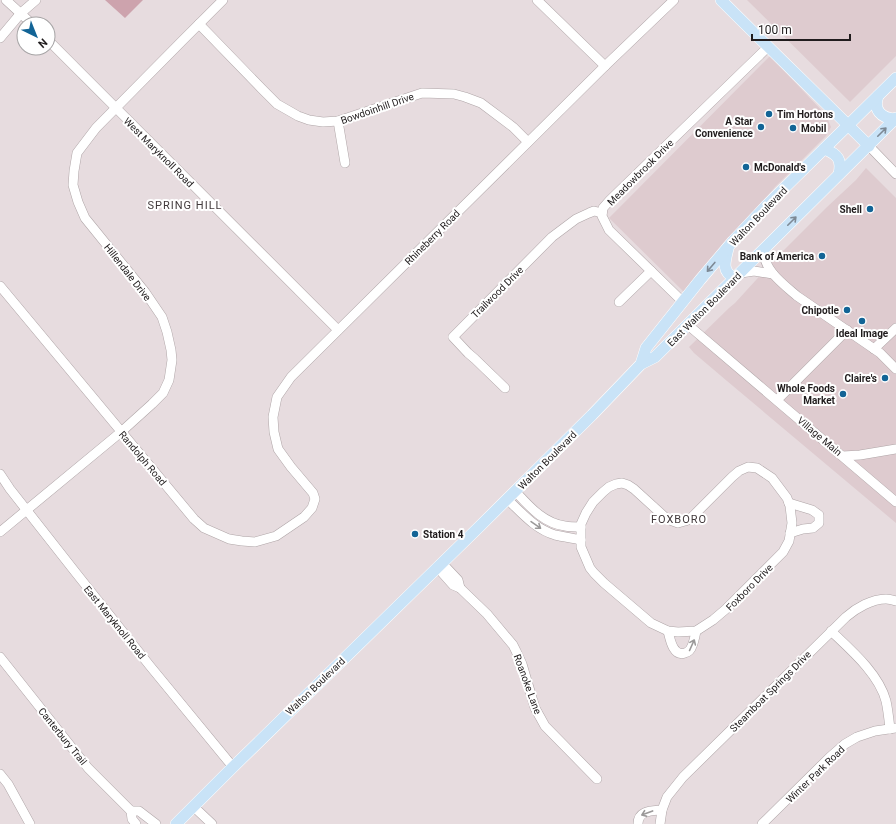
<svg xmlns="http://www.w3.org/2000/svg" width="896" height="824" font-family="Roboto,sans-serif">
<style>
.built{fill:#decbcf}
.green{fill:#cda3ad}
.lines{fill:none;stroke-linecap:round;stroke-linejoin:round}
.minor-casing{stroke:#afa5a7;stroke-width:10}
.major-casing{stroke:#fff;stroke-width:12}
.minor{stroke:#fff;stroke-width:9}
.major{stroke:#c9e3f7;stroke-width:11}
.oneway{stroke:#7d8995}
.oneway2{stroke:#9b9999}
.poi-dot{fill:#126496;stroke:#fff;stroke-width:1.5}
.labels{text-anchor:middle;stroke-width:4;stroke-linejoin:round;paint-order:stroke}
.street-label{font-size:10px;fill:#201c1d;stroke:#fff}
.poi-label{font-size:10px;font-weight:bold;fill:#201c1d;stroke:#fff;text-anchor:end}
.neighbourhood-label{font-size:11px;letter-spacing:1px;fill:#41393b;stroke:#fff}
</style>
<rect width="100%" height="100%" fill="#e7dcdf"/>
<!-- built -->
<g class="built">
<polygon points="747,0 896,0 896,56 850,102"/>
<polygon points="770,56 826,115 831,127 826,136 775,187 716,255 685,293 609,218"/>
<polygon points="866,168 896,198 896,523 727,381 694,353 689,347 729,308 735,303 778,256 827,207 856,180"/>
</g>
<!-- green -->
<polygon class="green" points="105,0 143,0 125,18"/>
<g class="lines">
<defs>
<g id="minor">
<polyline points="6,0 32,24"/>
<polyline points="537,0 605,66"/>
<polyline points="199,24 262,89 277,104 298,116 309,120 323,122 338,121 422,93 454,94 465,97 481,103 513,127 528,142"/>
<polyline points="0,38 21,13 36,0"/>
<polyline points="48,40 338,330"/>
<polyline points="338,121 345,163"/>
<polyline points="869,146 896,174"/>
<path d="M764,249C762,269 783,284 797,296L880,353L896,369"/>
<polyline points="741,273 754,271 773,274"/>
<polyline points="0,286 194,519 204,528 229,539 242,541 255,542 276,536 304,517 312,508 315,499 313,493 291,467 278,449 274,432 273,417 277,397 291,377 605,66 674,0"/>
<polyline points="619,302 651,271"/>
<polyline points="683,302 609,230 602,216 603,208 610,200 768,47"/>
<polyline points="688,325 896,502"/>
<polyline points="874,349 896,328"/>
<polyline points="505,388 475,359 468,353 453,337 552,237 576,219 589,213 594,211 602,213"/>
<polyline points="777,400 847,330"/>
<polyline points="843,456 860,455 896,449"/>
<polygon points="748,467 757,468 772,478 787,498 790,506 792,523 789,541 783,552 726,609 713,620 696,631 678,632 668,631 651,623 604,583 594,573 590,568 581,547 581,524 586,513 593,502 603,492 609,487 616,484 622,483 628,485 634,489 667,519 678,523 685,521 690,519 732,477 739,471"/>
<polyline points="0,474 10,489 76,573 150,666 233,767"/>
<path d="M515,491C529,506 543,523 565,526C570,527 576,527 581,527"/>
<path d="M507,499C522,513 535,529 555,535C564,537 572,538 581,540"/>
<polyline points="789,503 812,510 819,515 819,523 813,528 803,529 790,533"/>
<polyline points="0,532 121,432 152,404 163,393 169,380 172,360 171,350 167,332 162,317 145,292 85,218 78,202 73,185 74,171 77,153 96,128 182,41 223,0"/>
<polyline points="442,563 458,580 460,588"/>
<polyline points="437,567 453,585 460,588 487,614 513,645 516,651 522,664 535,708 545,726 597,779"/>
<path d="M668,631C670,639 673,657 685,653C689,652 691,649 692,646C694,642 695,636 696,631"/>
<path d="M831,631C851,650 879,674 886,701C888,710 889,720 890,729"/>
<polyline points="0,657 88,768 131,811"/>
<polyline points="0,774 8,784 30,824"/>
<polyline points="194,807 212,824"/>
<polyline points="136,824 132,819 131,811 139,811 156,824"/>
<path d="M638,824C638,810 652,811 662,810"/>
<path d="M660,824L662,810L667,797L683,777L846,617C856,608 872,599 886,599C889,599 893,600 896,601"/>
<polyline points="762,824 830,757 845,744 857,737 875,731 896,728"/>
</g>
<g id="major">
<path d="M721,0C770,49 820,97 869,146"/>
<path d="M878,96C873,110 881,118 895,119"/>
<path d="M824,149C838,154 842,160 839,174"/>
<path d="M728,249C725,261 721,272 735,278"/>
<polyline points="641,364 655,357 896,118"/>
<polyline points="176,824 233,767 479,527 592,415 641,364 646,348 700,280 733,241 765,207 896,78"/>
</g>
</defs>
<!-- minor casing -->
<use href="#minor" class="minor-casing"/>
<!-- major casing -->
<use href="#major" class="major-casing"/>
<!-- minor -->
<use href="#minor" class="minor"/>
<!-- major -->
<use href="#major" class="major"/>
</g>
<!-- one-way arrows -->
<defs><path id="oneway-shaft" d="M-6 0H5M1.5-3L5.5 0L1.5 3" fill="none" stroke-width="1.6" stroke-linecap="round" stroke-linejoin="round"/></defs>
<g class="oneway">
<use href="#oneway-shaft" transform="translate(882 132) rotate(-45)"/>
<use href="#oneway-shaft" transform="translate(792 221) rotate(-45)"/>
<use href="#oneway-shaft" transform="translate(711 267) rotate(130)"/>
</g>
<g class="oneway2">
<use href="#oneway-shaft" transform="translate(536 525) rotate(35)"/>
<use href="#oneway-shaft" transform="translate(692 645) rotate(-66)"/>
<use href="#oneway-shaft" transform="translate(647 813) rotate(160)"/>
</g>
<!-- markers -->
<g class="poi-dot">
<circle cx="769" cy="114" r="4"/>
<circle cx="761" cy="127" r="4"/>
<circle cx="793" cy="128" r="4"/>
<circle cx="746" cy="167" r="4"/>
<circle cx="870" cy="209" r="4"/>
<circle cx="822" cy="256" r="4"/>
<circle cx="847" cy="310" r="4"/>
<circle cx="862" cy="321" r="4"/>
<circle cx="885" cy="378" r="4"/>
<circle cx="843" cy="394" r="4"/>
<circle cx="415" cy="534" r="4"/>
</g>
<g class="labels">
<!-- street labels -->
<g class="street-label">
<text transform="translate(377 108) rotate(-19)" y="4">Bowdoinhill Drive</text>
<text transform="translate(159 152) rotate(45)" y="4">West Maryknoll Road</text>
<text transform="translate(640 172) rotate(-45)" y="4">Meadowbrook Drive</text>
<text transform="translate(758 216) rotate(-46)" y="4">Walton Boulevard</text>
<text transform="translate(432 237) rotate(-45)" y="4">Rhineberry Road</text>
<text transform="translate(128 272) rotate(52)" y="4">Hillendale Drive</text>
<text transform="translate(497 292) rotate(-45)" y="4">Trailwood Drive</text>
<text transform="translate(704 309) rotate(-45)" y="4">East Walton Boulevard</text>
<text transform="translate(820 436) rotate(40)" y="4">Village Main</text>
<text transform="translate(143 458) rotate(50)" y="4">Randolph Road</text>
<text transform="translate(547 460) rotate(-45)" y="4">Walton Boulevard</text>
<text transform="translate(749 587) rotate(-45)" y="4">Foxboro Drive</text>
<text transform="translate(115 622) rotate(51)" y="4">East Maryknoll Road</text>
<text transform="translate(528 684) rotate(70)" y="4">Roanoke Lane</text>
<text transform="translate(315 686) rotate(-44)" y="4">Walton Boulevard</text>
<text transform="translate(770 691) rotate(-45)" y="4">Steamboat Springs Drive</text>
<text transform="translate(63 736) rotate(51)" y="4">Canterbury Trail</text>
<text transform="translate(815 774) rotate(-44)" y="4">Winter Park Road</text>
</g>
<!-- poi labels -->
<g class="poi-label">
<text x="777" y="118" text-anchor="start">Tim Hortons</text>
<text x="753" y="125">A Star<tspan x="753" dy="12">Convenience</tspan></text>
<text x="801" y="132" text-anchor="start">Mobil</text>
<text x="754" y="171" text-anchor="start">McDonald's</text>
<text x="862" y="213">Shell</text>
<text x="814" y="260">Bank of America</text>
<text x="839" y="314">Chipotle</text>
<text x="862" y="337" text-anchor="middle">Ideal Image</text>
<text x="877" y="382">Claire's</text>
<text x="835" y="392">Whole Foods<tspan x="835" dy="12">Market</tspan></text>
<text x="423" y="538" text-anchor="start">Station 4</text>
</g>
<!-- neighbourhood labels -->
<g class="neighbourhood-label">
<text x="185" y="209">SPRING HILL</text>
<text x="679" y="523">FOXBORO</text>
</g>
</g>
<!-- north arrow -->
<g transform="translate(36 36) rotate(137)"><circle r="19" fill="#ffffff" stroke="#a6a4a5"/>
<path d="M0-3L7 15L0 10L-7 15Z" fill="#126496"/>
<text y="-6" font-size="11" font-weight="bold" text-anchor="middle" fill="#201c1d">N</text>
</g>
<!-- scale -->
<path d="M752 34v6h98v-6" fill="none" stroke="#201c1d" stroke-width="2"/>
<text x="758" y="34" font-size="12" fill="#201c1d" stroke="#ffffff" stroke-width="3" paint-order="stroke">100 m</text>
</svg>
